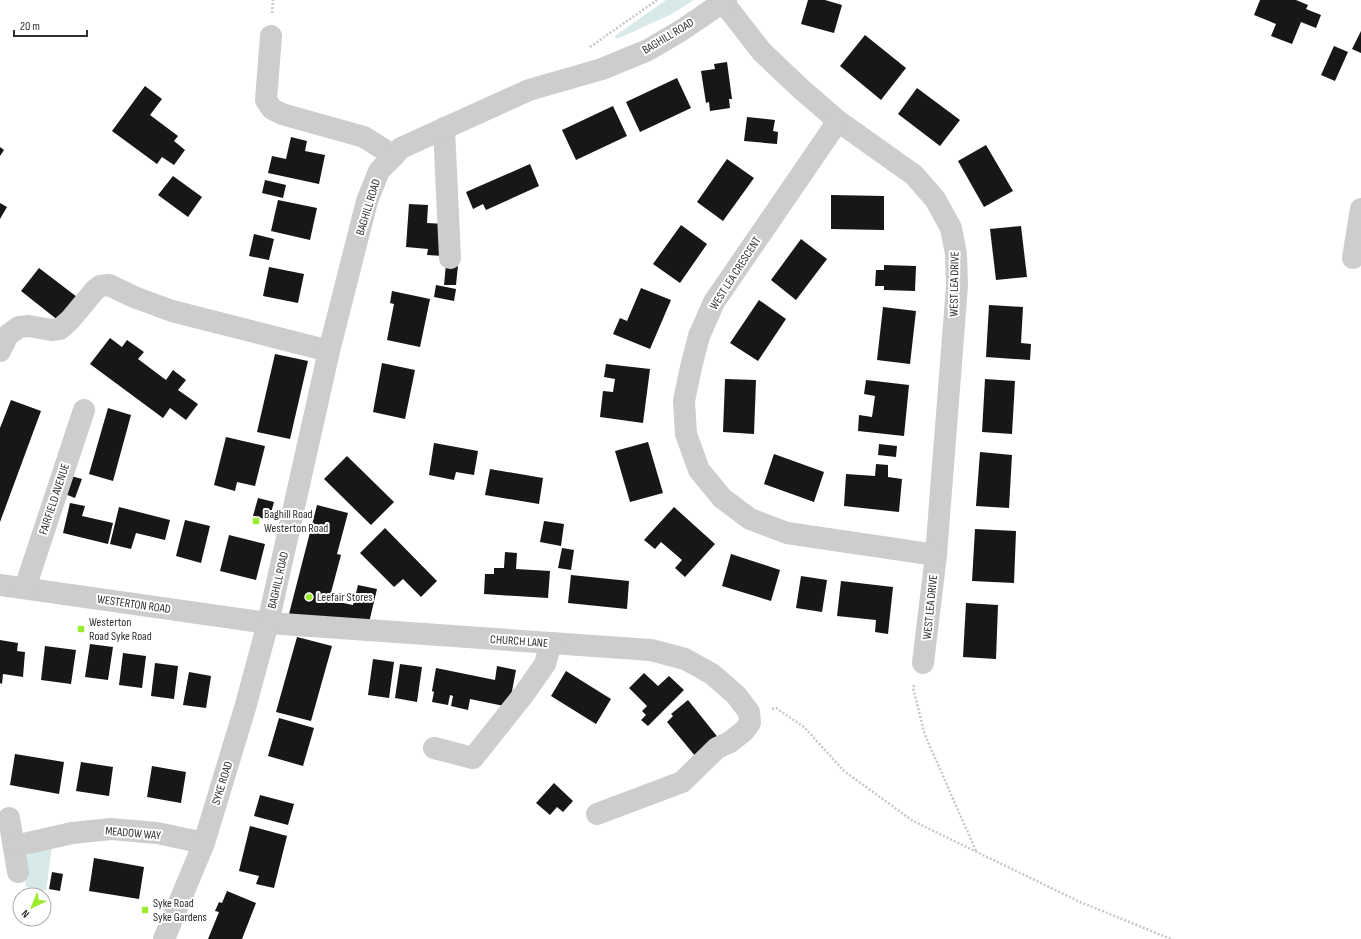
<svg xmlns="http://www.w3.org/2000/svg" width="1361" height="939" font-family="'Sofia Sans Condensed',sans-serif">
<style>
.green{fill:#d7e9e8}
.building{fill:#171717}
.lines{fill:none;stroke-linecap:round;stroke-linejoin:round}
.path{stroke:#c7c7c7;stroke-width:2.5;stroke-dasharray:2 2;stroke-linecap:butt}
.minor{stroke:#cdcdcd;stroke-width:22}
.poi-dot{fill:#9bec2e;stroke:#fff;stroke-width:1.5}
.labels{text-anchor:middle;stroke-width:4;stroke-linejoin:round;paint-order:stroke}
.street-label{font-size:12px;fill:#303030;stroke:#fff}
.poi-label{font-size:12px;fill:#303030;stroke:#fff;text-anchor:start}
</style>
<rect width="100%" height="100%" fill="#fff"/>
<!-- green -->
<g class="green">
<polygon points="666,0 694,0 670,15 617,39 615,36"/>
<path d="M52,846L46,891L26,887C25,876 20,857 33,850C38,848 46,847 52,846Z"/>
</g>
<!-- building -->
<g class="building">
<polygon points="808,0 825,0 842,5 834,33 801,24"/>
<polygon points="1260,0 1296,0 1308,5 1306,9 1321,15 1316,28 1301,22 1292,44 1271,36 1276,24 1254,15"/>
<polygon points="1361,31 1361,53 1352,49"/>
<polygon points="865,35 906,68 881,100 840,66"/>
<polygon points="1334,46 1348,52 1335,81 1321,75"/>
<polygon points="727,62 732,99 729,99 730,108 710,111 709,102 706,103 701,71 715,69 714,64"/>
<polygon points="677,78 691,108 640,132 626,102"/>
<polygon points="145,86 162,99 150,115 178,136 174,141 185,150 174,165 162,157 157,164 112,131"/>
<polygon points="917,88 960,120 940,146 898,114"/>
<polygon points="613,106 627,136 576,160 562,130"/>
<polygon points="747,117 775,120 773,131 778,132 777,144 744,141"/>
<polygon points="291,137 307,141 305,151 325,155 319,184 268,173 272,156 286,159"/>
<polygon points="986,145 1013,191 984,207 958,161"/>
<polygon points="0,147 4,150 0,156"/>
<polygon points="727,159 754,178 723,221 697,202"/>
<polygon points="530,164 539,186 486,210 483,204 473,209 466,192"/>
<polygon points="173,176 202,197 188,217 158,195"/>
<polygon points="265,180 286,185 283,198 262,193"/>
<polygon points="831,195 884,196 884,230 831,229"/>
<polygon points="278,200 317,208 310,240 271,231"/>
<polygon points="0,203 7,207 0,219"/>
<polygon points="409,204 428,205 427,223 446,224 443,256 427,255 428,249 406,247"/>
<polygon points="681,225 707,244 680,283 653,264"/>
<polygon points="1021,226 1027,277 996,280 990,229"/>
<polygon points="254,234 274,239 269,260 249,256"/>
<polygon points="801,239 827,259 796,300 771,280"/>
<polygon points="446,264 458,265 456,285 444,285"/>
<polygon points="884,265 916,266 915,291 884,290 884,286 875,286 876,270 884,270"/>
<polygon points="269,267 304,274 298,303 263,296"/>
<polygon points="39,268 77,297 59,321 21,291"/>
<polygon points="436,285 456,289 454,301 434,297"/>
<polygon points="641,288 671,300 650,349 613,334 620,318 627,321"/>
<polygon points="392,291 430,299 420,347 387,340 394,304 390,303"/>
<polygon points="759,300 786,319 758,361 730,343"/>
<polygon points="989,305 1023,307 1021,343 1031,344 1030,360 986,357"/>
<polygon points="883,307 916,311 910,364 877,360"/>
<polygon points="110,338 122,347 127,340 144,352 138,359 166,380 173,370 186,380 178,390 198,404 186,420 170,408 163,418 90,364"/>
<polygon points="275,354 308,361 290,439 257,432"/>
<polygon points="382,363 415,370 405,419 373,412"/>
<polygon points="606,364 650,369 643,423 600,417 603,391 613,392 615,379 604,377"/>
<polygon points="725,379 756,380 754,434 723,432"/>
<polygon points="985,379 1015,381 1012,434 982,432"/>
<polygon points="866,380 909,385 904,436 858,431 859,415 872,417 875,396 864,394"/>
<polygon points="11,400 41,411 0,522 0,428"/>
<polygon points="108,408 131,415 113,481 89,474"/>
<polygon points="226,437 265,446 255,486 237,482 235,491 214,485"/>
<polygon points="648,442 663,493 630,502 615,451"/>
<polygon points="434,443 478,451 474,475 456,472 454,480 429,475"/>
<polygon points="879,444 897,446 896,457 878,455"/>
<polygon points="980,452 1012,455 1009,508 976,506"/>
<polygon points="774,454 824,472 814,502 764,484"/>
<polygon points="347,456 394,502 371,525 324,479"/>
<polygon points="876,464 888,465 888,477 902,479 899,512 844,506 846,474 875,476"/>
<polygon points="490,469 543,478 539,504 485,495"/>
<polygon points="71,476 82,479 75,498 65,494"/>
<polygon points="258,498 274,502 269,520 253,516"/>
<polygon points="70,503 85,506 82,516 113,523 108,544 63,533"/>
<polygon points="317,505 348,513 337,554 341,555 329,600 353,605 358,585 377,589 368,627 288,618"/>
<polygon points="119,507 170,520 165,540 136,533 131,549 110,544"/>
<polygon points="674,507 715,544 685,577 675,568 682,560 661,542 655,549 644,540"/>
<polygon points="185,520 210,526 201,563 176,556"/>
<polygon points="544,521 564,524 561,546 540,542"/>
<polygon points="385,528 437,581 421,597 403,579 394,587 360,553"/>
<polygon points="975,529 1016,531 1014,583 972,581"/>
<polygon points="229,535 265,544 256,580 220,571"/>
<polygon points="562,548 574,550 571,570 558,568"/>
<polygon points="505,552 517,553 516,569 550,571 548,598 484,594 485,574 494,574 494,568 504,568"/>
<polygon points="731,554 780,570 771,601 722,586"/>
<polygon points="571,575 629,581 627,609 568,603"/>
<polygon points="801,576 827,580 822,612 796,608"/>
<polygon points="841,581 893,587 888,634 875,632 876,620 837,616"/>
<polygon points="966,603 998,605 996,659 963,657"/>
<polygon points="297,637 332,646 311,721 276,712"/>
<polygon points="0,640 18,643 17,651 25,652 23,677 3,674 2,684 0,683"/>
<polygon points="90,644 113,647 108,680 85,677"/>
<polygon points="45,646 76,650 71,684 41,680"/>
<polygon points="123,653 146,656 142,688 119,685"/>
<polygon points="373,659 394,662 389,698 368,695"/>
<polygon points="155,663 178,666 174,699 151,696"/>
<polygon points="400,664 422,667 417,702 395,698"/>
<polygon points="497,666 516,670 509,707 470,699 468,710 451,706 453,696 450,695 448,705 432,702 434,692 432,691 436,668 495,680"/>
<polygon points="566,671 611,699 596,724 551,696"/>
<polygon points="189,672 211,676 206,708 183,705"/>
<polygon points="644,673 658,686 669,676 684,690 648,726 641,720 646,715 642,711 647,706 629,688"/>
<polygon points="688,700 720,740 696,757 667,722 673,716 671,714"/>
<polygon points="279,718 314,728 303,766 268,756"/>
<polygon points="15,754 64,762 59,794 10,785"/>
<polygon points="81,762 113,767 109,796 76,791"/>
<polygon points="152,766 186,772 181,803 147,797"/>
<polygon points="554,783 573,801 563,812 557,807 550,815 536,803"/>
<polygon points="260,795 294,804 288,825 254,816"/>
<polygon points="250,826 287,836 274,888 256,884 259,876 239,871"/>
<polygon points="94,858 144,867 139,899 89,891"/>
<polygon points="52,872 63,874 60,891 49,889"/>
<polygon points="227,891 256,903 242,939 208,939 219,912 215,911 219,902 222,903"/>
</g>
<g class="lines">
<!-- path -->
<g class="path">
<polyline points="272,13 273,0"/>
<polyline points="590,47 657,0"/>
<polyline points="914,685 913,688 925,735 976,851"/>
<polyline points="772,709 776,708 804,727 844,771 913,821 1080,902 1171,939"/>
</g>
<!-- minor -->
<g class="minor">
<polyline points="723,2 762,52 800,88 838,121 914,175 935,199 951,228 956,254 957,286 936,555 923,663"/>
<polyline points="271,36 266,100 272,109 282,114 364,137 394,156"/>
<polyline points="838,121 714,302 699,336 691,367 684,401 686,434 699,470 722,498 750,519 787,533 936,555"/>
<polyline points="444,128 450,258"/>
<polyline points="1353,258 1361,209"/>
<polyline points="0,351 8,335 19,327 29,326 51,330 60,329 70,320 95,290 100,286 109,285 134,297 172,311 329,351"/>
<polyline points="0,585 268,623 651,650 685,659 712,674 736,695 749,712 750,723 744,731 730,742 717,748 682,782 597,814"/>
<polyline points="25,588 84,410"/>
<polyline points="434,748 473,758 524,694 545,664 551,643"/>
<polyline points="9,818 18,872"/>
<polyline points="15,846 72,833 111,829 157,833 204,843"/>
<polyline points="164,939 204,843 245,708 268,623 329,351 367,201 379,171 401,148 529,90 602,69 648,50 682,30 726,0"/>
</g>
</g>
<!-- markers -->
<g class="poi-dot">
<rect x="252" y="517" width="8" height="8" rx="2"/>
<circle cx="309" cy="597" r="4"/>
<rect x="77" y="625" width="8" height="8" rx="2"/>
<rect x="141" y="906" width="8" height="8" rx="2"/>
</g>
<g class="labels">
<!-- street labels -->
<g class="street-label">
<text transform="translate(668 36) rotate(-31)" y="4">BAGHILL ROAD</text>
<text transform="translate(368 207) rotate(-73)" y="4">BAGHILL ROAD</text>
<text transform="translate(735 273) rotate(-57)" y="4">WEST LEA CRESCENT</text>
<text transform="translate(954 284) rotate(-89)" y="4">WEST LEA DRIVE</text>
<text transform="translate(54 499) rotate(-72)" y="4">FAIRFIELD AVENUE</text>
<text transform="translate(278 580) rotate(-77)" y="4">BAGHILL ROAD</text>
<text transform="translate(134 604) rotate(8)" y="4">WESTERTON ROAD</text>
<text transform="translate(930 607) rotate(-84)" y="4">WEST LEA DRIVE</text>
<text transform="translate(519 641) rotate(4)" y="4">CHURCH LANE</text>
<text transform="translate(222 783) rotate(-73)" y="4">SYKE ROAD</text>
<text transform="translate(133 833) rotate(5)" y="4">MEADOW WAY</text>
</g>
<!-- poi labels -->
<g class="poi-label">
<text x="264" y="518">Baghill Road<tspan x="264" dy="14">Westerton Road</tspan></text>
<text x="317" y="601">Leefair Stores</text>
<text x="89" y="626">Westerton<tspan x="89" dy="14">Road Syke Road</tspan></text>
<text x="153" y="907">Syke Road<tspan x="153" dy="14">Syke Gardens</tspan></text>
</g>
</g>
<!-- north arrow -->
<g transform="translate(32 907) rotate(224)"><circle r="19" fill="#ffffff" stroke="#acacac"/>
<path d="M0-3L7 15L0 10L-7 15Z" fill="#9bec2e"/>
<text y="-6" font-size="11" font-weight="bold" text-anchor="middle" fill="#303030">N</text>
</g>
<!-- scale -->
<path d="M14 30v6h73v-6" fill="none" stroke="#303030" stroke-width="2"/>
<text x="20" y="30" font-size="12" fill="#303030" stroke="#ffffff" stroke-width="3" paint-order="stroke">20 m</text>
</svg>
